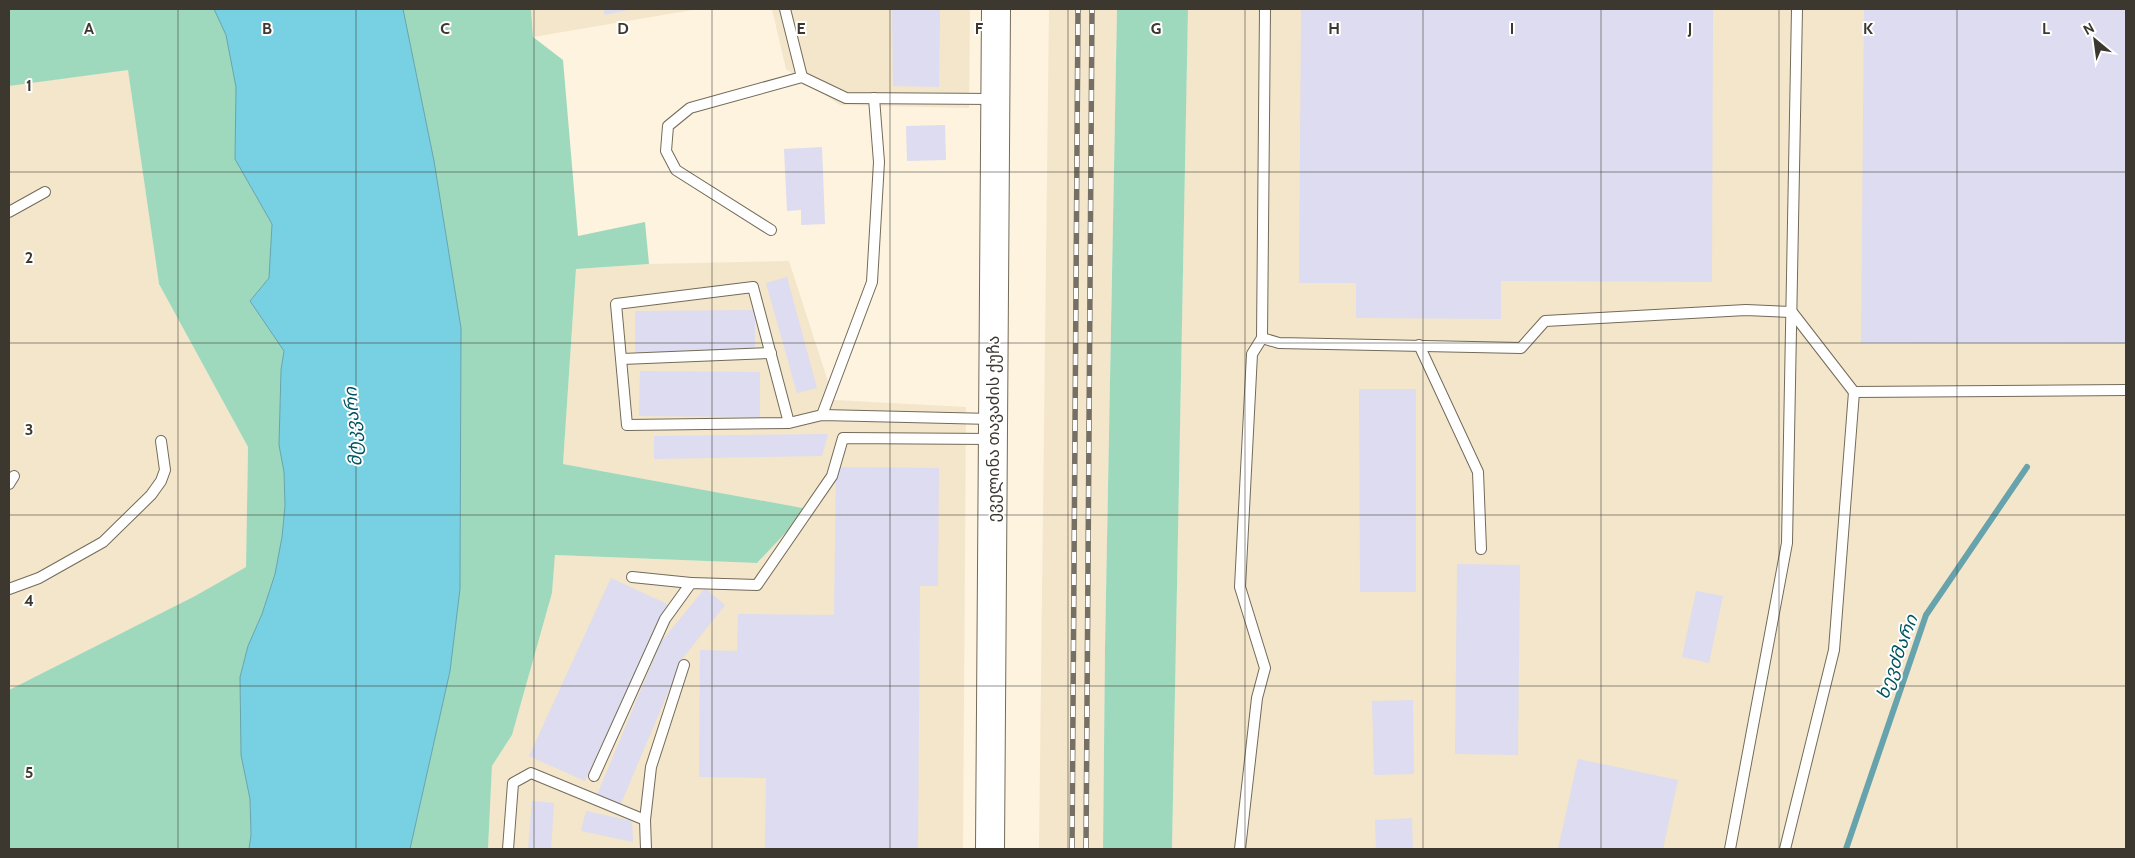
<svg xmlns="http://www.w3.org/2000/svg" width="2135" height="858" font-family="Cabin,'Noto Sans Georgian',sans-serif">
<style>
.built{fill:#f3e6cb}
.green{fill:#9fd9bd}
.water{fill:#78d1e3;stroke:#66a3ad}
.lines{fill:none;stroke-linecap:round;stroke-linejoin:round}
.stream{stroke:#66a3ad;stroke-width:6}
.building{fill:#dddcf0}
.service-casing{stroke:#736b59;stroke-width:12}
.secondary-casing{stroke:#736b59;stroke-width:30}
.service{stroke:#fff;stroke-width:10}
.secondary{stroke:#fff;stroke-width:28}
.rail-casing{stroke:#767064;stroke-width:5.5}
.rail{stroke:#fff;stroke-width:4;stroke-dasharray:11;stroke-linecap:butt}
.grid{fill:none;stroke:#3c3830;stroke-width:1;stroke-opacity:0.55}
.labels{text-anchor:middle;stroke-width:4;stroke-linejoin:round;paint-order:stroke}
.street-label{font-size:16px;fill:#3c3830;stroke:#fff}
.water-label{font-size:18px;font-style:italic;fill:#005460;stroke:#fff}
.grid-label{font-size:16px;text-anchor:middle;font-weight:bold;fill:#3c3830;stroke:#fff;stroke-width:4;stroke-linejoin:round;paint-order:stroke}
</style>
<rect width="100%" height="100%" fill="#fdf3df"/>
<!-- built -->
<g class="built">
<polygon points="531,9 698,9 533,37"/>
<polygon points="772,9 970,9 969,108 840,105 786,69"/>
<polygon points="1049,9 1117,9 1105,647 1103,849 1039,849"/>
<polygon points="1188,9 2126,9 2126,848 2115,849 1172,849"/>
<polygon points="128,69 159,284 248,447 246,567 195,596 9,690 9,86"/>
<polygon points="789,261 834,400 966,407 963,849 488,849 492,766 512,735 552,593 555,555 757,563 807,509 563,464 576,269 649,264"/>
</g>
<!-- green -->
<g class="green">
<polygon points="9,9 214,9 226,35 236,87 235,159 272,224 269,278 250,301 284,351 281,370 279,445 284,472 285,506 282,537 275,574 262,614 248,646 240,677 241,755 250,799 251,835 249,849 9,849 9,690 195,596 246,567 248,447 159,284 128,70 9,86"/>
<polygon points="403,9 531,9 533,37 563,60 578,236 645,222 649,264 576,269 563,464 808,509 757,563 555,555 552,593 512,735 492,766 488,849 410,849 450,671 460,589 461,328 434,161"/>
<polygon points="1117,9 1188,9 1172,849 1103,849 1105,647"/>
</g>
<!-- water -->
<polygon class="water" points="214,9 403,9 434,161 461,328 460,589 450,671 410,849 249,849 251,835 250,799 241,755 240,677 248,646 262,614 275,574 282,537 285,506 284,472 279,445 281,370 284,351 250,301 269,278 272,224 235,159 236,87 226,35"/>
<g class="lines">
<!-- stream -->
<polyline class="stream" points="1846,849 1926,615 2027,467"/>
</g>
<!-- building -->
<g class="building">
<polygon points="603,9 628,9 628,10 605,15"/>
<polygon points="892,9 940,9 939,87 893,86"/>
<polygon points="1301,9 1713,9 1712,282 1501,281 1501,319 1356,318 1356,283 1299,283"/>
<polygon points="1864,9 2126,9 2126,344 1861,343"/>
<polygon points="945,125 946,160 907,161 906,126"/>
<polygon points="822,147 825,224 801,225 801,210 787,211 784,149"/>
<polygon points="787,277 817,388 797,393 766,283"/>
<polygon points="755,310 755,353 635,353 635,311"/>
<polygon points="640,371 760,372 760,417 639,416"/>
<polygon points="1359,389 1416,389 1416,592 1360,592"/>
<polygon points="828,434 822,456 654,459 654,436"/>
<polygon points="836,467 939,468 938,586 920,586 918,849 765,849 766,778 699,777 700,650 737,651 738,614 834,615"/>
<polygon points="1457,564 1520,565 1518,755 1455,754"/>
<polygon points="611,578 667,604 585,781 529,756"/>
<polygon points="705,588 725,605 682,659 620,806 596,797 661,642"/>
<polygon points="1696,591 1723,596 1709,663 1682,657"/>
<polygon points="1413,700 1414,774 1374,775 1372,701"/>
<polygon points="1578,759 1678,780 1663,849 1558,849"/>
<polygon points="532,801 554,803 551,849 528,849"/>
<polygon points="586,811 632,821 633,842 581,831"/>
<polygon points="1412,818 1413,849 1376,849 1375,820"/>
</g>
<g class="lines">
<defs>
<g id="service">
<polyline points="785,9 802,77"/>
<polyline points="9,212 45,192"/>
<polyline points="771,230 676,170 666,151 668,126 690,108 802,77 846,98 995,99"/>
<polyline points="1262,338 1279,343 1521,348 1545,321 1746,310 1792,312 1854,392"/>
<polyline points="1419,345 1478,472 1481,549"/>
<polyline points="622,359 771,353"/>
<polyline points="822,415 872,282 879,162 874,98"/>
<polyline points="789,423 753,287 616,304 627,425 789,423 822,415 992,419"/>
<polyline points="9,484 14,476"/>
<polyline points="632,577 691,583"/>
<polyline points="9,589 39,578 103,542 151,495 161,481 165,470 161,441"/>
<polyline points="594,776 665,619 691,583 757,585 832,476 843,438 992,439"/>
<polyline points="508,849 513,783 531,773 645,820"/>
<polyline points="646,849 645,820 651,767 684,665"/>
<polyline points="1240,849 1257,698 1265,668 1240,587 1252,354 1262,338 1265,9"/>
<polyline points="1730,849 1787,543 1797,9"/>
<polyline points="1785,849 1834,650 1854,392 2126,390"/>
</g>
<polyline id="secondary" points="990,849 996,9"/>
</defs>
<!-- service casing -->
<use href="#service" class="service-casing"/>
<!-- secondary casing -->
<use href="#secondary" class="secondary-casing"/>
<!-- service -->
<use href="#service" class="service"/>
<!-- secondary -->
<use href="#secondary" class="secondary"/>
<defs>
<g id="rail">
<polyline points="1072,849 1078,9"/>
<polyline points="1086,849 1092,9"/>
</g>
</defs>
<!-- rail casing -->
<use href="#rail" class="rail-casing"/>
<!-- rail -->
<use href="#rail" class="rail"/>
</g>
<!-- grid -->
<path class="grid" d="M178,9V849M356,9V849M534,9V849M712,9V849M890,9V849M1068,9V849M1245,9V849M1423,9V849M1601,9V849M1779,9V849M1957,9V849M9,172H2126M9,343H2126M9,515H2126M9,686H2126"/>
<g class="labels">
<!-- street labels -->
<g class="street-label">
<text transform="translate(993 429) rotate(-90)" y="6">ეველინა თავაძის ქუჩა</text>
</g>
<!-- water labels -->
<g class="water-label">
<text transform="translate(353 427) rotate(-94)" y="6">მტკვარი</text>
<text transform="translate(1897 657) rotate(-70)" y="6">ხევძმარი</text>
</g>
</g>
<g class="grid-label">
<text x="89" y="34">A</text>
<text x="267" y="34">B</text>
<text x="445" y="34">C</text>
<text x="623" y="34">D</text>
<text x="801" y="34">E</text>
<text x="979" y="34">F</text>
<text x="1156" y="34">G</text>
<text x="1334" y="34">H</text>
<text x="1512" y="34">I</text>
<text x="1690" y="34">J</text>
<text x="1868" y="34">K</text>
<text x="2046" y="34">L</text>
<text x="29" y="91">1</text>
<text x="29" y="263">2</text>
<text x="29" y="435">3</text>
<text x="29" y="606">4</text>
<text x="29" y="778">5</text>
</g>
<!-- border -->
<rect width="2135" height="858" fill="none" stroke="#3c3830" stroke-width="20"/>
<!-- north arrow -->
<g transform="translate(2095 40) rotate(331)" stroke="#ffffff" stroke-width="4" paint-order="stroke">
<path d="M0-4L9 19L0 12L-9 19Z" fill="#3c3830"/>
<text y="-8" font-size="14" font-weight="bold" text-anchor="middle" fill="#3c3830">N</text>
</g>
</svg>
